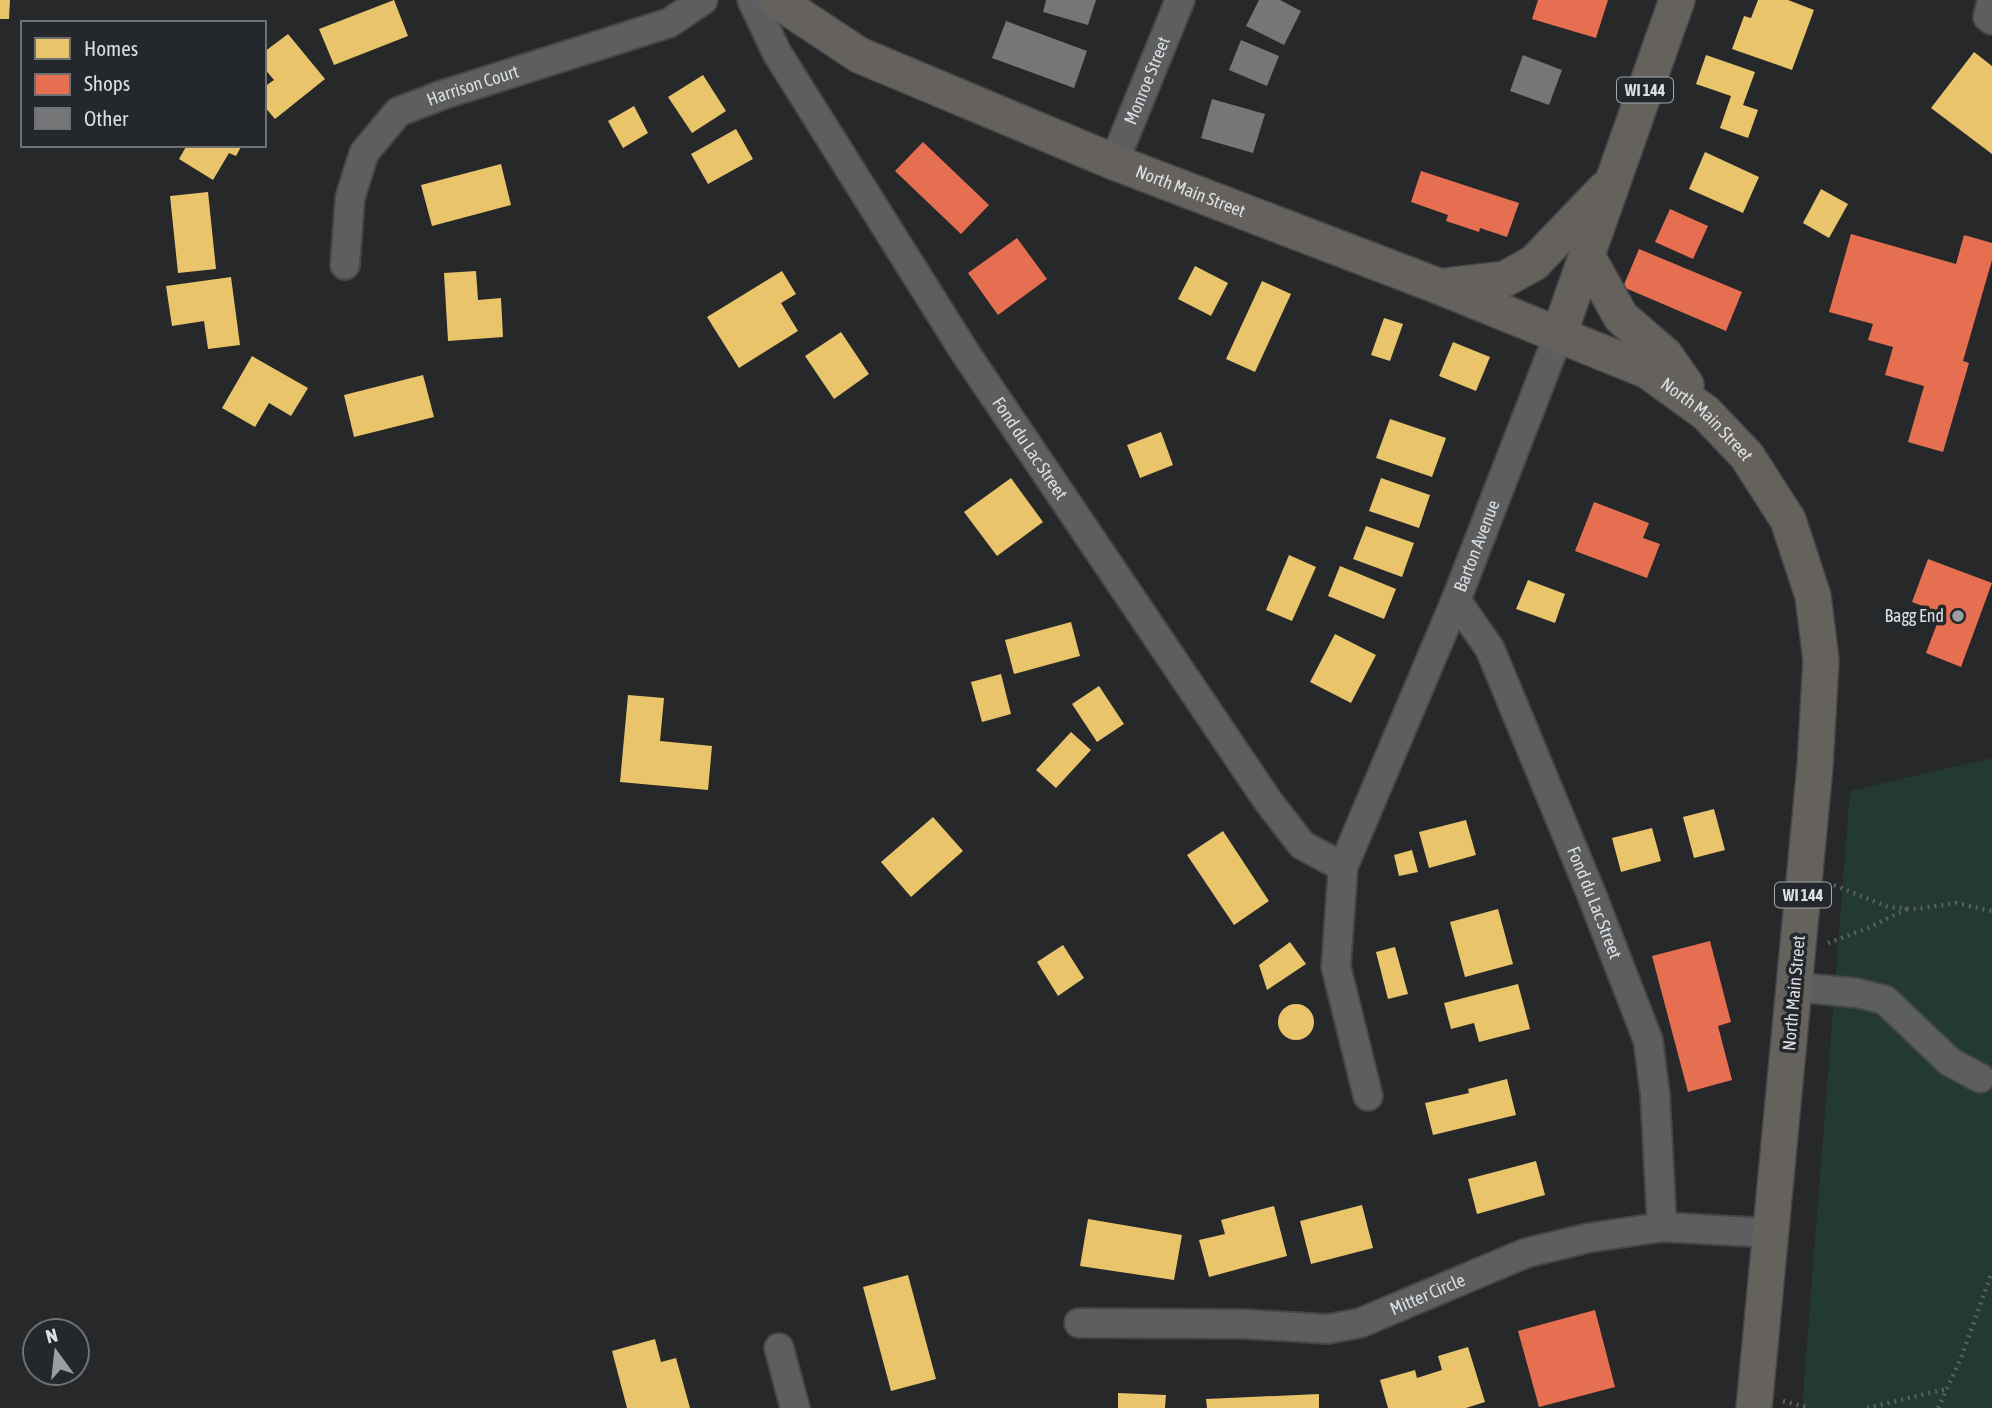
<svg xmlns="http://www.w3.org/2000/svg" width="1992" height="1408" font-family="'Asap Condensed',sans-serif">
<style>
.green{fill:#233a30}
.homes{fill:#e9c46a}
.shops{fill:#e76f51}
.building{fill:#747677}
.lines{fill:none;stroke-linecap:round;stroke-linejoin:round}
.minor-casing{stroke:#444648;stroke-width:32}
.major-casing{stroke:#444648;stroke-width:38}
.path{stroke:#5d5f60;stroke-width:4.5;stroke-dasharray:2 5;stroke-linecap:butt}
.minor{stroke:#5c5e60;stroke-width:28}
.major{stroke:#65625e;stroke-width:35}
.poi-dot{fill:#9c9fa1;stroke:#24282c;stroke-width:2.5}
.labels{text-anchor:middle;stroke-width:7;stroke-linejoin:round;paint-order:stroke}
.shield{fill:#24282c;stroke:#a5a8ab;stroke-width:2}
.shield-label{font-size:16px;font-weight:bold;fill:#dcdfe1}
.street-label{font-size:18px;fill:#dcdfe1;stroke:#24282c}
.poi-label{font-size:18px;fill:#dcdfe1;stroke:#24282c;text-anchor:end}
</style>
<rect width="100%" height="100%" fill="#26282a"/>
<!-- green -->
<polygon class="green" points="1992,758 1992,1408 1802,1408 1850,791"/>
<!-- homes -->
<g class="homes">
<polygon points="0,0 10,0 9,19 0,19"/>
<polygon points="394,0 408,36 334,65 319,29"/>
<polygon points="1758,0 1788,0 1814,10 1792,70 1732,49 1744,16 1751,18"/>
<polygon points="288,34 325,79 275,119 264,106 264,87 274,80 264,68 264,52"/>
<polygon points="1974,52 1992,66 1992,154 1931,108"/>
<polygon points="1706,55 1755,72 1743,105 1758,110 1748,138 1720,128 1731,96 1696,84"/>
<polygon points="703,75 726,111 692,133 668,97"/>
<polygon points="634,106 648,133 623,148 608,121"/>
<polygon points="736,129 753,159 708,184 691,154"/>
<polygon points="187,145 242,145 236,156 229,153 213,180 179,159"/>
<polygon points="1705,152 1759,177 1743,213 1689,189"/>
<polygon points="501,164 511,205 432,226 421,185"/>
<polygon points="1821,189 1848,204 1829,238 1803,223"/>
<polygon points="208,192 216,269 178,273 170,196"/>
<polygon points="1195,266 1228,283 1211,316 1178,299"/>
<polygon points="476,271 478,300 501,298 503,337 448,341 444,273"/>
<polygon points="782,271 796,294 781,303 798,331 739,368 707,317"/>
<polygon points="231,277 240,345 208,349 204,321 172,326 166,286"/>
<polygon points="1262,281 1291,294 1255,372 1226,359"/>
<polygon points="1384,318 1403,324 1390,361 1371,355"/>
<polygon points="841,332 869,374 834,399 805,356"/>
<polygon points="1453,342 1490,357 1476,391 1439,376"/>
<polygon points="252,356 308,388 291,416 269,403 255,427 222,408"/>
<polygon points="423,375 434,417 354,437 344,395"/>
<polygon points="1390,419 1446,438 1432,477 1376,458"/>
<polygon points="1161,432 1173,465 1140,478 1127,445"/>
<polygon points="1011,478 1043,522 997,556 964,512"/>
<polygon points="1381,478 1430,495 1419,528 1369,511"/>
<polygon points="1366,526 1414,543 1402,577 1353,559"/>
<polygon points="1289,555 1316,567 1292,621 1266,610"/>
<polygon points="1340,566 1396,589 1384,619 1328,596"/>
<polygon points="1528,580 1565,594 1555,623 1516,609"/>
<polygon points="1071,622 1080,656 1014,674 1005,640"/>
<polygon points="1335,634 1376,655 1351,703 1310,682"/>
<polygon points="1001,674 1011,714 982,722 971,682"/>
<polygon points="1099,686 1124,724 1097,742 1072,704"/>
<polygon points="628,695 664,698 660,741 712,746 708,790 620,782"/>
<polygon points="1071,732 1091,750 1056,788 1036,770"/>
<polygon points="1714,809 1725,850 1694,858 1683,817"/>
<polygon points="933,817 963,851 911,897 881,862"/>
<polygon points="1466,820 1476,855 1429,868 1419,832"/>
<polygon points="1652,828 1661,861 1621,872 1612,838"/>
<polygon points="1223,831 1269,901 1234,925 1187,855"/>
<polygon points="1412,850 1418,872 1399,876 1394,855"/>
<polygon points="1498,909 1513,964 1465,977 1450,922"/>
<polygon points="1290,942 1306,964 1267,990 1259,965"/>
<polygon points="1063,945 1084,978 1058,996 1037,962"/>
<polygon points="1395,947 1408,994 1388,999 1376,952"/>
<polygon points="1518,984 1530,1029 1479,1042 1474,1023 1451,1029 1444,1003"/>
<circle cx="1296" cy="1022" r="18"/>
<polygon points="1507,1079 1516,1115 1433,1135 1425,1103 1469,1093 1468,1089"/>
<polygon points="1536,1161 1545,1195 1477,1214 1468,1179"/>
<polygon points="1362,1205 1373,1248 1311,1264 1300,1221"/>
<polygon points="1274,1206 1287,1256 1209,1277 1199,1240 1225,1234 1221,1220"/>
<polygon points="1088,1219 1182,1235 1174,1280 1080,1266"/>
<polygon points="908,1275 936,1379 891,1391 863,1287"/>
<polygon points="655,1339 661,1362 676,1358 690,1408 627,1408 612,1351"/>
<polygon points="1468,1347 1485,1402 1466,1408 1388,1408 1380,1380 1415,1370 1417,1378 1442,1370 1438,1356"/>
<polygon points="1118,1393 1166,1395 1165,1408 1118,1408"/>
<polygon points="1319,1394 1319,1408 1207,1408 1206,1399"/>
</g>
<!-- shops -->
<g class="shops">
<polygon points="1538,0 1608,0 1596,38 1532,19"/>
<polygon points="923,142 989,205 961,234 895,171"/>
<polygon points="1421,171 1519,203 1507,237 1480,228 1479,232 1446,221 1448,215 1411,202"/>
<polygon points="1670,209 1708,226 1693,259 1655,242"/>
<polygon points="1851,234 1956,264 1964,235 1992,243 1992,260 1963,361 1969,363 1943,452 1908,442 1924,386 1885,375 1893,347 1868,340 1873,324 1829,312"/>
<polygon points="1017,238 1047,279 998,315 968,273"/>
<polygon points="1639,249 1742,292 1726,331 1623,287"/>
<polygon points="1594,502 1649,523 1643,538 1660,544 1647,578 1575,551"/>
<polygon points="1928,559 1992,583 1961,667 1926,653 1941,613 1912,602"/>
<polygon points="1710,941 1731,1022 1718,1026 1732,1080 1688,1092 1652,956"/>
<polygon points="1595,1310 1615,1387 1539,1407 1518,1331"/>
</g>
<!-- building -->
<g class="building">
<polygon points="1046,0 1096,0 1088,25 1043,12"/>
<polygon points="1259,0 1280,0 1301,11 1284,45 1246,26"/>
<polygon points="1006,21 1087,51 1074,88 992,58"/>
<polygon points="1241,40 1279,56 1267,86 1229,70"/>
<polygon points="1523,55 1562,70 1549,105 1510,91"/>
<polygon points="1212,99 1265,114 1253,153 1201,138"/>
</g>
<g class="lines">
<defs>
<g id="minor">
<path id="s1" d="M752,0L777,53L966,354L1268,801L1302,845L1343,867"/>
<polyline points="1992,0 1988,17 1992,20"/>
<path id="s2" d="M1114,162L1180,0"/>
<path id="s3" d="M345,265L350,198L364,153L398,112L442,95L669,23L703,0"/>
<path id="s4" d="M1456,600L1490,649L1591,893L1648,1040L1655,1094L1662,1227"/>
<polyline points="1794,987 1857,993 1885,1000 1950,1062 1980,1078"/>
<path id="s5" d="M1368,1096L1336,967L1343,867L1456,600L1559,334"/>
<path id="s6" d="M1079,1323L1243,1324L1328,1329L1360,1323L1526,1253L1588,1238L1662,1227L1771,1233"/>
<polyline points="779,1348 795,1408"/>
</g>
<g id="major">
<path id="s7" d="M776,0L859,55L1114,162L1438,286L1648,371L1706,413L1747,456L1788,520L1813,596L1821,660L1815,766L1754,1408"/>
<polyline points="1587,256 1621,317 1665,355 1686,385"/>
<polyline points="1445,286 1505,279 1534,263 1605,189"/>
<polyline points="1559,334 1677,0"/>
</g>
</defs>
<!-- minor casing -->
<use href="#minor" class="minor-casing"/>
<!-- major casing -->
<use href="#major" class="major-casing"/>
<!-- path -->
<g class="path">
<polyline points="1834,885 1888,907 1917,909 1956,903 1992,911"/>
<polyline points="1828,943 1868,928 1907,909"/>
<polyline points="1783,1401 1809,1408"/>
<polyline points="1867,1408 1946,1389"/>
<polyline points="1938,1408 1961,1358 1992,1272"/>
</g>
<!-- minor -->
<use href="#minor" class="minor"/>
<!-- major -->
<use href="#major" class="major"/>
</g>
<!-- markers -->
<circle class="poi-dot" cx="1958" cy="616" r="7"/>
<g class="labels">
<!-- shield labels -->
<g class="shield">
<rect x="1617" y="77.5" width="56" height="25" rx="5"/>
<rect x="1775" y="882.5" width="56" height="25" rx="5"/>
</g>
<g class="shield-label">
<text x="1645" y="96">WI 144</text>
<text x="1803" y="901">WI 144</text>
</g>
<!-- street labels -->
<g class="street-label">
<text dy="6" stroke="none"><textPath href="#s2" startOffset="88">Monroe Street</textPath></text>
<text dy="6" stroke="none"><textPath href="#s3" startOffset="247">Harrison Court</textPath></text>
<text dy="6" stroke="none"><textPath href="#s7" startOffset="458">North Main Street</textPath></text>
<text dy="6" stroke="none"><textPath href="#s7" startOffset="1026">North Main Street</textPath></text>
<text dy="6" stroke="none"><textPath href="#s1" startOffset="528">Fond du Lac Street</textPath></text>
<text dy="6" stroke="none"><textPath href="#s5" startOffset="581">Barton Avenue</textPath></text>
<text dy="6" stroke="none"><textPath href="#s4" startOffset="334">Fond du Lac Street</textPath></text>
<text transform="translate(1794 993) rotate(-85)" y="6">North Main Street</text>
<text dy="6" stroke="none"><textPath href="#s6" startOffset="355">Mitter Circle</textPath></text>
</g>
<!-- poi labels -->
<g class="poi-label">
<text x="1944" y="622">Bagg End</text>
</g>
</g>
<!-- legend -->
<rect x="21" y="21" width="245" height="126" fill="#24282c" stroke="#6e7174" stroke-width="2"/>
<rect x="35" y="38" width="35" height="21" fill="#e9c46a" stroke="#6e7174" stroke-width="2"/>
<text x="84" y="56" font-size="21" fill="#dcdfe1">Homes</text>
<rect x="35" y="74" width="35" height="21" fill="#e76f51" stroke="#6e7174" stroke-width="2"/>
<text x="84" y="91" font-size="21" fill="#dcdfe1">Shops</text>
<rect x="35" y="108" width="35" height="21" fill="#747677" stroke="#6e7174" stroke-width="2"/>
<text x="84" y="126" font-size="21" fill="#dcdfe1">Other</text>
<!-- north arrow -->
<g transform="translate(56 1352) rotate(345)"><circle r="33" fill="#24282c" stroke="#6e7174" stroke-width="2"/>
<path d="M0-5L12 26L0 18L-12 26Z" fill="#9c9fa1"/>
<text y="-10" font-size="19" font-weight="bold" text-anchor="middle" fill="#dcdfe1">N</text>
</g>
</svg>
